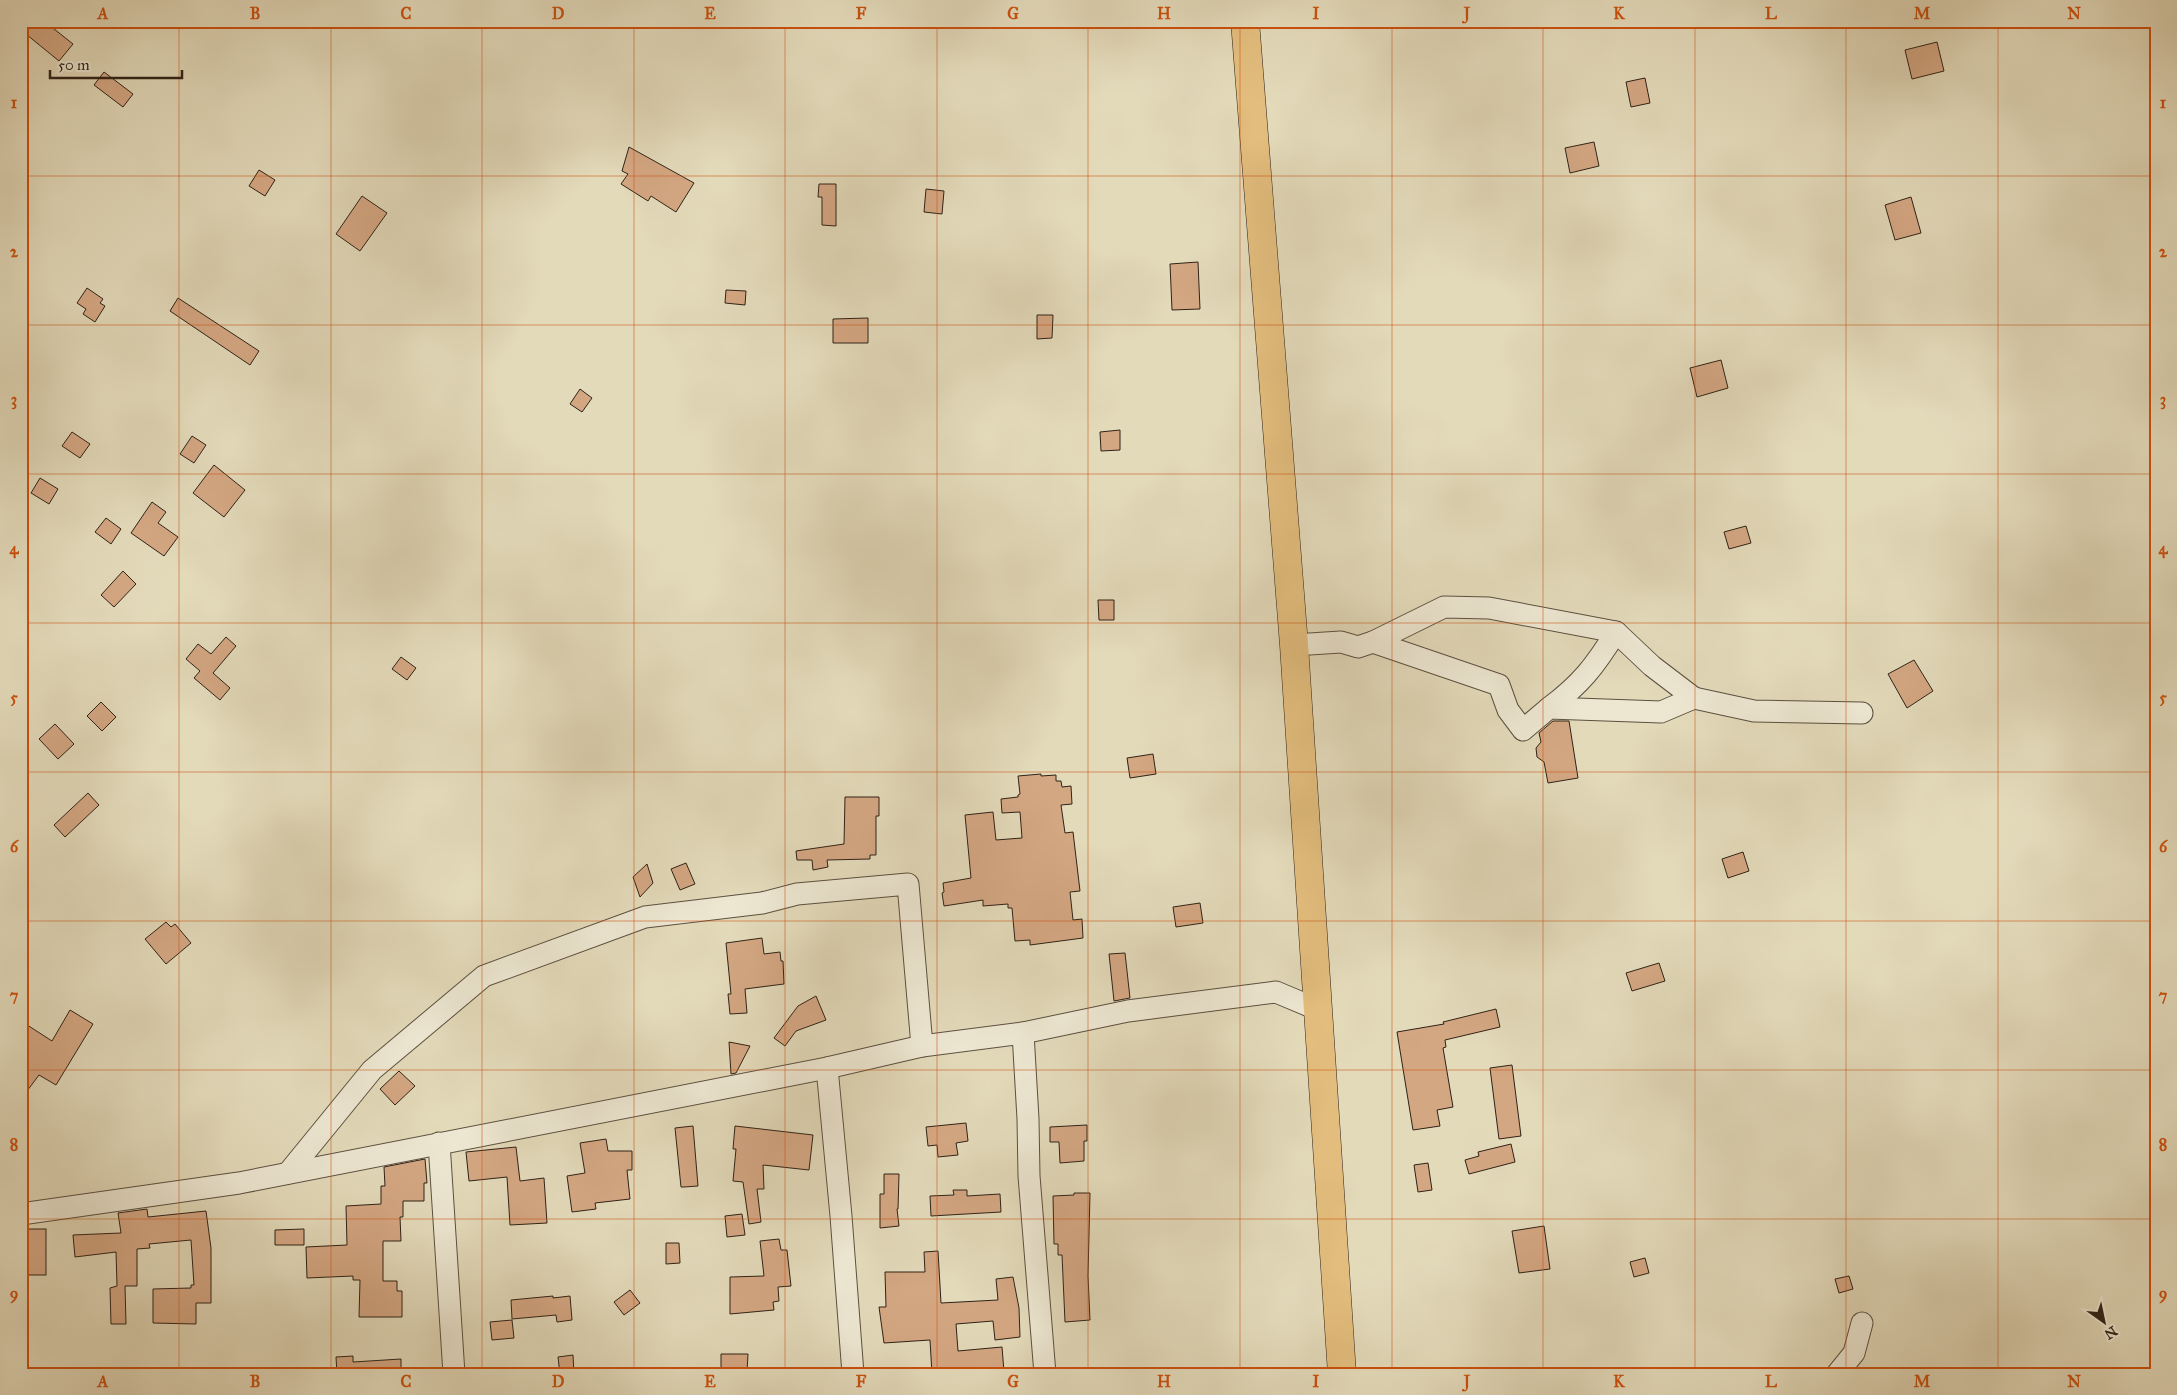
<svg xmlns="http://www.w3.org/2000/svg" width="2177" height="1395" font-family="'IM FELL Great Primer',serif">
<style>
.building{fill:#d4a783;stroke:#2f2217}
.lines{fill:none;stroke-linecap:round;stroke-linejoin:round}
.minor-casing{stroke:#5c5040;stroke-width:23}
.highway-casing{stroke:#2f2217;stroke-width:29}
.minor{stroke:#ede7d2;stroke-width:21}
.highway{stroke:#e2bd7d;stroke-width:28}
.grid{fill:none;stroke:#cc510e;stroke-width:1;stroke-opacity:0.55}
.neatline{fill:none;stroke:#cc510e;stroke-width:2}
.grid-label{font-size:16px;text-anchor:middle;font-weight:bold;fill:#cc510e}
</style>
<rect width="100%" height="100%" fill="#e3daba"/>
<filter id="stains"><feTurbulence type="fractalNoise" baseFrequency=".004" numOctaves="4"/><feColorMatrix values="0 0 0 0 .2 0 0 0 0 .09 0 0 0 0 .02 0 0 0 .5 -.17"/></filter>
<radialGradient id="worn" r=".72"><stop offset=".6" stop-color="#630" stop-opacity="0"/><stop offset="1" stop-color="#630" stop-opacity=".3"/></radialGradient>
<!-- building -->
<g class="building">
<polygon points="21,21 44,21 73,44 59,61 21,30"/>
<polygon points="1937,42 1944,71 1912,79 1905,50"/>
<polygon points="104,72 133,94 123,107 94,85"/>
<polygon points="1645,78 1650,103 1631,107 1626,82"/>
<polygon points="1594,142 1599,166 1570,173 1565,148"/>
<polygon points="629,147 694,183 676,212 651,196 648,201 621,184 628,174 622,171"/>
<polygon points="259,170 275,180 265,196 249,186"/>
<polygon points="819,184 836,184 836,226 822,225 822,197 818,197"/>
<polygon points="926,189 944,191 942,214 924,212"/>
<polygon points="362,196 387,213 360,251 336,234"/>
<polygon points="1911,197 1921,233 1895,240 1885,205"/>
<polygon points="1198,262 1200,309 1172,310 1170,264"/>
<polygon points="87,288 103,299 100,303 105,306 95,322 83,314 86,309 77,303"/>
<polygon points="726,290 746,291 745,305 725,303"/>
<polygon points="178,298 259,351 250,365 170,311"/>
<polygon points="1037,315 1053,315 1052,338 1037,339"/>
<polygon points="868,318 868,343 833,343 833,319"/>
<polygon points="1721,360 1728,388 1697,397 1690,368"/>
<polygon points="580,389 592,398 582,412 570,404"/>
<polygon points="1120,430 1120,450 1101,451 1100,432"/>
<polygon points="72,432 90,444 80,458 62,446"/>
<polygon points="192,436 206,445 194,463 180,454"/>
<polygon points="214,465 245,490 224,517 193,493"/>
<polygon points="40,478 58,489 49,504 31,493"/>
<polygon points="152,502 166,512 158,523 178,537 164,556 131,533"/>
<polygon points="106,518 121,529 111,544 95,532"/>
<polygon points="1746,526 1751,543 1729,549 1724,532"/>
<polygon points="123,571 136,584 114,607 101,595"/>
<polygon points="1098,600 1114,600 1114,620 1099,620"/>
<polygon points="226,637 236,646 213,673 230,688 220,700 194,678 200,671 186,659 198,644 211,654"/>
<polygon points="401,657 416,668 407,680 392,669"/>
<polygon points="1914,660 1933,691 1907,708 1888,674"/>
<polygon points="101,702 116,717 102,731 87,716"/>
<polygon points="1553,721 1569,721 1578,778 1548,783 1544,762 1537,757 1536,748 1541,742 1539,733"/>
<polygon points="55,724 74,744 58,759 39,739"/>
<polygon points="1153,754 1156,774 1130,778 1127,758"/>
<polygon points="1041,774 1041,776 1056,775 1056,781 1061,781 1062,787 1071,786 1072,804 1061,805 1065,833 1073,832 1080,891 1070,892 1073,920 1082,919 1083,938 1030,945 1030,940 1015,941 1012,908 1008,908 1008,904 983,906 983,900 944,906 942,893 944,892 943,883 971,878 965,815 993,812 996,840 1022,838 1020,812 1002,813 1001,799 1018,797 1018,795 1020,794 1018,776"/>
<polygon points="88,793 99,805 65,837 54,825"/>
<polygon points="845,797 879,797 879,816 876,816 876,855 870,855 870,859 827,860 828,867 813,870 812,860 797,860 796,851 844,844"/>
<polygon points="1743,852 1749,871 1728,878 1722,859"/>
<polygon points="686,863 695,884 680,890 671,869"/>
<polygon points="647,864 653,883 640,897 633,877"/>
<polygon points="1200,903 1203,923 1176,927 1173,907"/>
<polygon points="166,922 171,927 175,924 191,943 166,964 145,939"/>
<polygon points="762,938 764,954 780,952 781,961 783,961 784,984 745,989 747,1013 730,1014 728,994 731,994 726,943"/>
<polygon points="1125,953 1130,998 1114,1001 1109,954"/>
<polygon points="1659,963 1665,981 1632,991 1626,973"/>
<polygon points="816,996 826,1020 796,1031 785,1046 774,1038 798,1006"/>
<polygon points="1496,1009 1500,1027 1445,1040 1446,1047 1443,1048 1453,1107 1437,1110 1440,1126 1413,1130 1397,1032 1444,1024 1443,1022"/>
<polygon points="70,1010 93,1024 56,1085 39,1075 21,1099 21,1021 52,1041"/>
<polygon points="729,1042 750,1046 736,1073 731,1074"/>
<polygon points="1512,1065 1521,1136 1499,1139 1490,1068"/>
<polygon points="399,1071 415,1086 395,1105 380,1089"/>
<polygon points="966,1123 968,1141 956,1143 958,1155 938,1157 937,1145 928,1146 926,1127"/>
<polygon points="1087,1125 1087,1141 1084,1141 1084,1161 1060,1163 1059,1142 1050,1142 1050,1127"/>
<polygon points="693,1126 698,1186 684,1187 681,1187 675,1128"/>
<polygon points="735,1126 813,1135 809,1170 763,1165 764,1189 757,1189 761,1222 749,1224 743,1182 733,1181 736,1149 733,1149"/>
<polygon points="606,1139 608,1151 632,1151 632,1170 627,1170 630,1199 595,1203 596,1209 572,1212 567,1176 585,1173 580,1143"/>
<polygon points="1511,1144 1515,1162 1469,1174 1465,1160 1479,1156 1478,1152"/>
<polygon points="516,1147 520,1181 544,1178 547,1223 510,1225 507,1177 469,1181 466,1152"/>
<polygon points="425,1159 427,1183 424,1183 424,1201 403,1201 403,1217 400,1217 401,1241 383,1241 383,1281 397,1281 397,1291 402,1291 402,1317 359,1317 360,1280 353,1280 353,1276 307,1278 306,1247 347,1245 346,1206 381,1204 381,1186 385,1186 384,1167"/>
<polygon points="1428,1163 1432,1190 1418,1192 1414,1165"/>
<polygon points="884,1174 899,1174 898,1209 897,1209 899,1226 880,1228 880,1194 884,1194"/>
<polygon points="953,1190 967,1190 967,1196 1000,1194 1001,1212 931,1216 930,1196 954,1195"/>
<polygon points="1074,1193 1090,1193 1088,1276 1090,1320 1065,1322 1062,1255 1058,1255 1058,1244 1054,1244 1053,1196 1074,1195"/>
<polygon points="147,1209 148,1217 206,1211 211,1248 211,1303 196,1303 196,1324 153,1323 153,1289 191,1288 191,1285 194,1285 191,1240 149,1244 150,1248 137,1249 137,1286 125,1286 126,1324 111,1324 110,1288 117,1286 116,1252 75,1257 73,1235 121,1233 118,1213"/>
<polygon points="742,1214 745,1235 727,1237 725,1216"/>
<polygon points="1544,1226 1550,1269 1519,1273 1512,1231"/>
<rect x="28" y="1229" width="18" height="46"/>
<polygon points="304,1229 304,1245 275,1245 275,1230"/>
<polygon points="779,1239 781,1250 787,1250 791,1286 778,1287 779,1301 773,1302 774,1310 730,1314 730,1277 764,1276 760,1241"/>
<polygon points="666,1243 679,1243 680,1263 666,1264"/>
<polygon points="938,1251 941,1303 998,1300 996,1279 1013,1277 1019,1308 1020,1337 995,1340 993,1321 956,1324 958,1351 1002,1347 1004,1372 932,1374 930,1340 884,1343 879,1307 886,1307 885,1272 925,1272 924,1252"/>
<polygon points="1645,1258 1649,1273 1634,1277 1630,1262"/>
<polygon points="1849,1276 1853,1289 1839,1293 1835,1279"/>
<polygon points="630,1290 640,1303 624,1315 614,1302"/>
<polygon points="553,1296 553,1298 570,1296 572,1320 557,1322 556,1315 512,1319 511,1300"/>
<polygon points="512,1320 514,1338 492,1340 490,1322"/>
<polygon points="721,1354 748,1354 747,1372 721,1372"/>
<polygon points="573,1355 574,1374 560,1374 558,1357"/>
<polygon points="353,1356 353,1362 401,1359 401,1374 337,1374 336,1357"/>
</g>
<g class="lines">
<defs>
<g id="minor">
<polyline points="1616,632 1652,666 1694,698"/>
<polyline points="1373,642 1499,685 1508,710 1523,730 1549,708 1661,712 1694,698 1754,711 1862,713"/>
<path d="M1294,645L1341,642L1358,647L1373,642L1444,607L1489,608L1616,632C1595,666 1581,684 1549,708"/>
<polyline points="1023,1033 1028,1119 1029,1176 1045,1374"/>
<polyline points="827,1068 841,1216 853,1374"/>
<polyline points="439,1143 454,1374"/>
<polyline points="288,1173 372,1070 484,976 645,917 762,903 797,894 908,884 922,1046"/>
<polyline points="21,1214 239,1183 827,1068 922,1046 1023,1033 1128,1011 1276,992 1319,1010"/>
<polyline points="1837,1374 1854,1353 1862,1323"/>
</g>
<polyline id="highway" points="1245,21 1294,645 1342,1374"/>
</defs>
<!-- minor casing -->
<use href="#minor" class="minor-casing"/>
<!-- highway casing -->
<use href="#highway" class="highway-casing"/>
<!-- minor -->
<use href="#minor" class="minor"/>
<!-- highway -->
<use href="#highway" class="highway"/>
</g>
<!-- grid -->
<path class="grid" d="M179,21V1374M331,21V1374M482,21V1374M634,21V1374M785,21V1374M937,21V1374M1088,21V1374M1240,21V1374M1392,21V1374M1543,21V1374M1695,21V1374M1846,21V1374M1998,21V1374M21,176H2156M21,325H2156M21,474H2156M21,623H2156M21,772H2156M21,921H2156M21,1070H2156M21,1219H2156"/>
<!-- margin -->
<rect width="2177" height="1395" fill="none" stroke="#e3daba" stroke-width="55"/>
<!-- north arrow -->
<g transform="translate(2104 1322) rotate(147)" stroke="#ede7d2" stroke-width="4" paint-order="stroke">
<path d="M0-4L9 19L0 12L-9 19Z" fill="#2f2217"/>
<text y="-8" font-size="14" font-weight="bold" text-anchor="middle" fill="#2f2217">N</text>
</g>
<!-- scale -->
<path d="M50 70v8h132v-8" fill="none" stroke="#2f2217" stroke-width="2.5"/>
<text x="58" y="70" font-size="15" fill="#2f2217" stroke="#ede7d2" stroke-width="4" paint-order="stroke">50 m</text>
<rect x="28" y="28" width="2122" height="1340" class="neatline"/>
<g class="grid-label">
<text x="103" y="19">A</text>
<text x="255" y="19">B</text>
<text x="406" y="19">C</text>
<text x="558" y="19">D</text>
<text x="710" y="19">E</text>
<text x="861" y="19">F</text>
<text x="1013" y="19">G</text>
<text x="1164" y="19">H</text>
<text x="1316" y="19">I</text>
<text x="1467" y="19">J</text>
<text x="1619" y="19">K</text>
<text x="1771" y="19">L</text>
<text x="1922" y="19">M</text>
<text x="2074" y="19">N</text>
<text x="14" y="108">1</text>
<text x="2163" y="108">1</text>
<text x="14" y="257">2</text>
<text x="2163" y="257">2</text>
<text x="14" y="405">3</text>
<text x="2163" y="405">3</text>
<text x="14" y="554">4</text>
<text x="2163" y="554">4</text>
<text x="14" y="703">5</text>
<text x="2163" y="703">5</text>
<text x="14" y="852">6</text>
<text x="2163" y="852">6</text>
<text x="14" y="1001">7</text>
<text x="2163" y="1001">7</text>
<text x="14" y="1150">8</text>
<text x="2163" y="1150">8</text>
<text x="14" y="1299">9</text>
<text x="2163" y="1299">9</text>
<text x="103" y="1387">A</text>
<text x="255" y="1387">B</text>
<text x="406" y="1387">C</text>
<text x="558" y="1387">D</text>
<text x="710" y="1387">E</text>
<text x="861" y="1387">F</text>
<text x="1013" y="1387">G</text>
<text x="1164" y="1387">H</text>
<text x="1316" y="1387">I</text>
<text x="1467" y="1387">J</text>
<text x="1619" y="1387">K</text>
<text x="1771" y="1387">L</text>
<text x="1922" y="1387">M</text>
<text x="2074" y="1387">N</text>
</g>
<rect width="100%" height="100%" filter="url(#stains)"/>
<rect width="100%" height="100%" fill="url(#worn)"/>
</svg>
